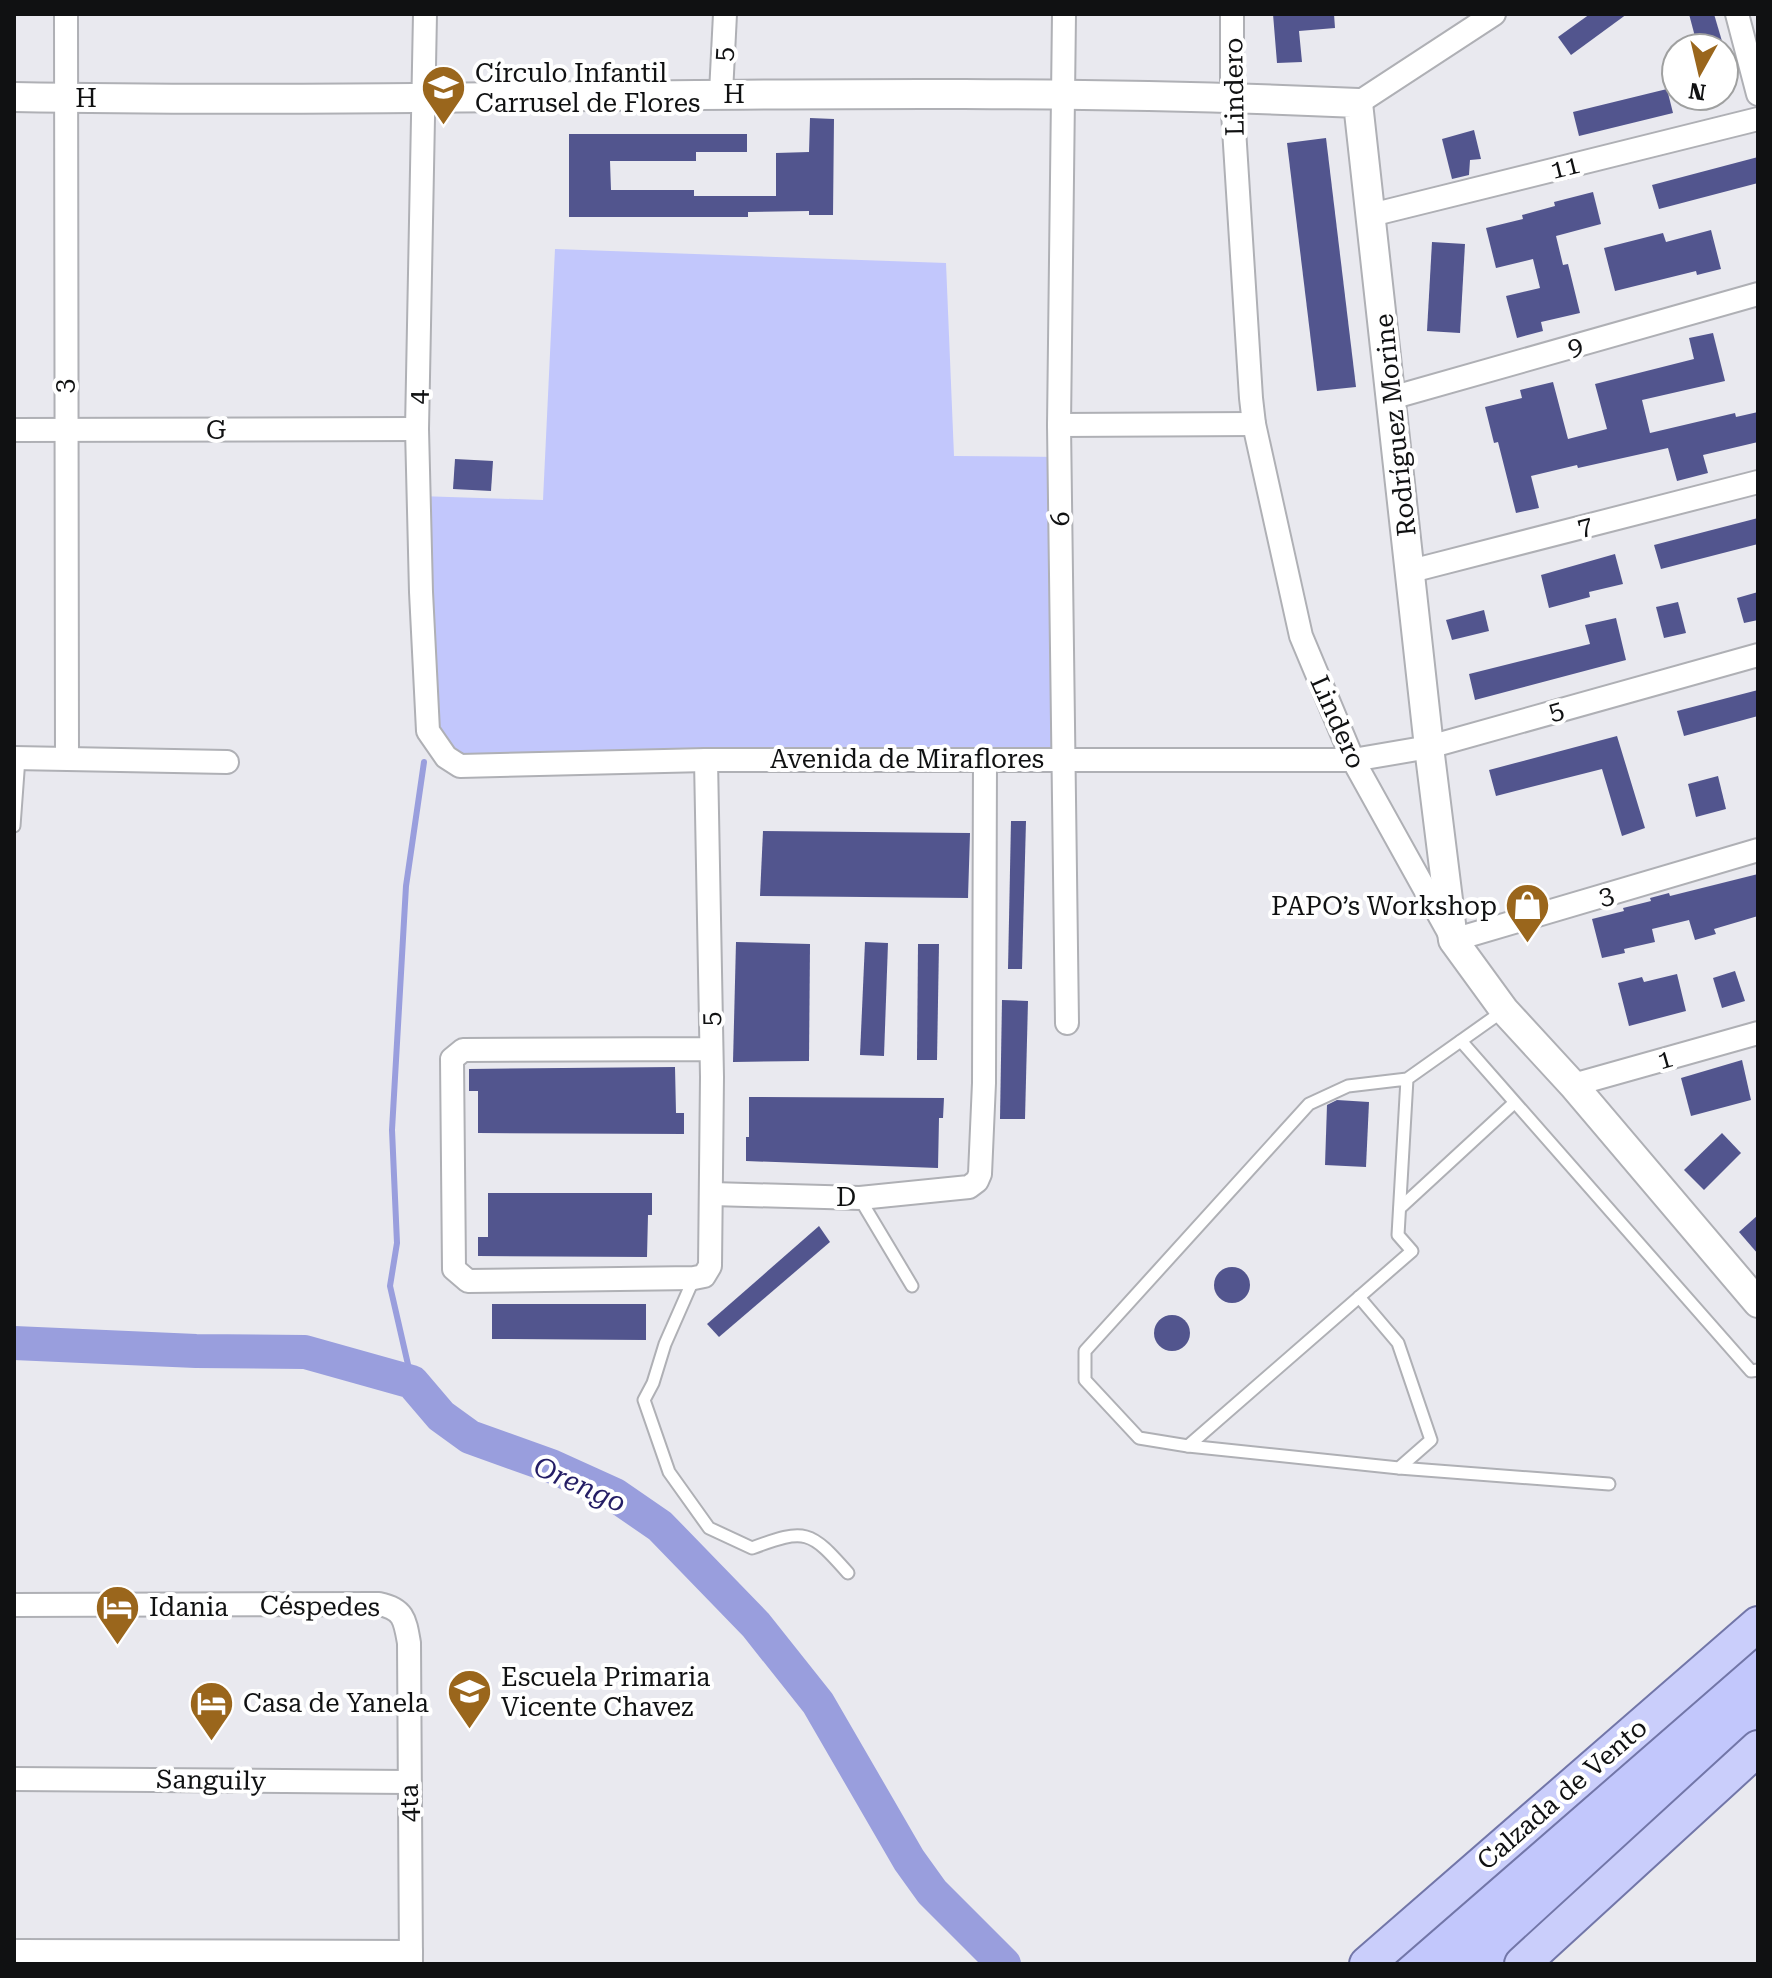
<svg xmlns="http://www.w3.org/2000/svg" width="1772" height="1978" font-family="'Roboto Serif',serif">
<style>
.green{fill:#c2c7fc}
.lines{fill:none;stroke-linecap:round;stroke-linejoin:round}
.stream{stroke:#999edd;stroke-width:6}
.river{stroke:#999edd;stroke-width:34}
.building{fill:#52558e}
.service-casing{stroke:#afb0b5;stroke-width:15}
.minor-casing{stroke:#afb0b5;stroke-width:26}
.tertiary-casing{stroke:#afb0b5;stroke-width:32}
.primary-casing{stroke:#7276a8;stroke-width:38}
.service{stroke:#fff;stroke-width:11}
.minor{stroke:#fff;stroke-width:22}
.tertiary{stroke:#fff;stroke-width:28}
.primary{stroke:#cacefb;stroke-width:34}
.labels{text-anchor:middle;stroke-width:8;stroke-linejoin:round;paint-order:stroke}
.street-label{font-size:26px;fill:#101112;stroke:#fff}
.poi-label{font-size:26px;fill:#101112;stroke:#fff;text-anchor:start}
.water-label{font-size:28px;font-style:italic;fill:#241d65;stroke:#fff}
</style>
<rect width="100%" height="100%" fill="#e9e9ef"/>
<!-- green -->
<g class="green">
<polygon points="555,249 946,263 954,456 1059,457 1062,759 460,766 428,731 419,496 543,500"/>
<polygon points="1758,1624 1758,1748 1522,1964 1367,1964"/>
</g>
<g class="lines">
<!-- stream -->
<polyline class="stream" points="412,1382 390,1286 397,1243 392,1130 406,886 424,762"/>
<!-- river -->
<polyline class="river" points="14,1343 196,1351 305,1352 412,1382 441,1416 470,1437 551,1466 615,1495 660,1526 756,1625 818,1703 909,1860 932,1892 1004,1964"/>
</g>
<!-- building -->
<g class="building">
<polygon points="1273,14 1334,14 1335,28 1299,31 1302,62 1277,63"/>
<polygon points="1590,14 1627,14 1571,55 1558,37"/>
<polygon points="1689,14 1714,14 1724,48 1698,48"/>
<polygon points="1667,89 1673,113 1579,136 1573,112"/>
<polygon points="810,118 834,119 833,215 809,215 809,211 748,212 748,217 569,217 569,134 747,134 747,152 696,152 696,161 610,161 611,190 694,190 694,196 776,196 776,153 809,152"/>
<polygon points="1474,130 1481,159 1470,160 1469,175 1452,179 1442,139"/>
<polygon points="1326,138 1356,387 1317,391 1287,143"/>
<polygon points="1758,157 1758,183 1659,209 1652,185"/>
<polygon points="1593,192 1601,224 1556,236 1563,265 1568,264 1580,313 1541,322 1543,331 1517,338 1506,296 1540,288 1533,259 1496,268 1486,228 1523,219 1522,215 1555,206 1554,202"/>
<polygon points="1711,230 1721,269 1697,275 1696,271 1615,291 1604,248 1663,233 1666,242"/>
<polygon points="1432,242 1465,244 1460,333 1427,331"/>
<polygon points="1713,333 1725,381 1642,400 1650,433 1735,413 1736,417 1758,412 1758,442 1703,455 1708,473 1677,481 1668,448 1578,468 1577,465 1531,476 1539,508 1516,513 1498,442 1494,443 1485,407 1522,398 1520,390 1553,382 1568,439 1607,429 1595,384 1694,359 1689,338"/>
<polygon points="455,459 493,461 491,491 453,489"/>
<polygon points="1758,518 1758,544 1661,569 1654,545"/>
<polygon points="1615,554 1623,584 1589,592 1590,597 1549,608 1541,575"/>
<polygon points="1758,592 1758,620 1744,623 1737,598"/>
<polygon points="1678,602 1686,633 1664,638 1656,607"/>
<polygon points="1484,610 1489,631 1452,640 1446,620"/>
<polygon points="1616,618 1626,660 1475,700 1469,674 1590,644 1585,625"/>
<polygon points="1758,690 1758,716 1684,736 1677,711"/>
<polygon points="1617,736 1645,828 1622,836 1602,769 1496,796 1489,770"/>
<polygon points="1718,776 1726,809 1696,817 1688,784"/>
<polygon points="1011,821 1026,821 1022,969 1008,969"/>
<polygon points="763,831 970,833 968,898 760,896"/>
<polygon points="1758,874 1758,916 1714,929 1716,934 1695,940 1689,920 1652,929 1655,942 1624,949 1625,953 1602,958 1592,919 1624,911 1623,908 1651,901 1650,898 1669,893 1670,896"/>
<polygon points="736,942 810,944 809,1061 733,1062"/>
<polygon points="865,942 888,943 884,1056 860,1055"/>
<polygon points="918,944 939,944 937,1060 917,1060"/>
<polygon points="1735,971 1745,1001 1722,1008 1713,978"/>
<polygon points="1677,974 1686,1011 1629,1026 1618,983 1642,977 1644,982"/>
<polygon points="1002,1000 1028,1001 1025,1119 1000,1119"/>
<polygon points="1742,1060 1751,1100 1691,1116 1681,1078"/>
<polygon points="675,1067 676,1113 684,1113 684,1134 478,1133 478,1091 469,1091 469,1069"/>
<polygon points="749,1097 944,1098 943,1118 939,1118 938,1168 746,1161 746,1137 749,1137"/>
<polygon points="1337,1100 1369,1102 1366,1167 1325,1165 1327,1105"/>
<polygon points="1722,1133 1741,1153 1704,1190 1684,1170"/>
<polygon points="488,1193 652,1193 652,1215 648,1215 647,1257 478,1256 478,1237 488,1237"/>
<polygon points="1758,1215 1758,1254 1739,1232"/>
<polygon points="819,1226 830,1242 719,1337 707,1324"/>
<circle cx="1232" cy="1285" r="18"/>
<polygon points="492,1304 646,1304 646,1340 492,1339"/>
<circle cx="1172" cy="1333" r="18"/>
</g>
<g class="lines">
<defs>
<g id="service">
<polyline points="14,826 19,758"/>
<polyline points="1461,1041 1751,1371 1758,1370"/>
<polyline points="1407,1079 1348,1086 1309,1104 1085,1351 1085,1380 1139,1438 1188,1446 1412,1251 1398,1235 1407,1079 1503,1011"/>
<polyline points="860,1199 912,1286"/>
<polyline points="1400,1208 1514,1103"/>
<path d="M694,1278L665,1344L653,1383L644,1400L669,1472L709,1528L752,1548C806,1528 810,1530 848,1573"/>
<polyline points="1188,1446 1399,1468 1431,1440 1398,1343 1359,1297"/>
<polyline points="1399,1468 1609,1484"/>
</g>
<g id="minor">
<polyline points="66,14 67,758"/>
<polyline points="425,14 417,429 421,592 428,731 446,757 460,766 706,760 1353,760 1429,747 1758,655"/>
<polyline points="1064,14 1059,425 1067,1023"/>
<polyline points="1232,14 1232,97 1251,398 1254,424 1301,636 1353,760 1453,940 1758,850"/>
<polyline points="1737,14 1758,94"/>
<polyline points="721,93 725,14"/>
<polyline points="1358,103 1494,14"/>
<polyline points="1371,215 1758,119"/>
<polyline points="1391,398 1758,294"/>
<polyline points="1059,425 1254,424"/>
<polyline points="14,430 417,429"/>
<polyline points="1411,571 1758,482"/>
<polyline points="14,758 227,762"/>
<polyline points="706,760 712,1077 710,1266 704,1276 694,1278 468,1281 454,1269 452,1059 463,1050 710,1049"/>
<polyline points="1573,1085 1758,1033"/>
<polyline points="712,1194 860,1198 969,1187 977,1181 980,1174 984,1083 985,759"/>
<path d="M14,1605L379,1604C404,1609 405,1620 409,1643L411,1964"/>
<polyline points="14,1779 408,1782"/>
<polyline points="14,1951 411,1952"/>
</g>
<path id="tertiary" d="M14,97C462,105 910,82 1358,103L1429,747L1453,940L1504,1010L1573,1085L1758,1303"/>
<g id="primary">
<polyline points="1367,1964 1758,1624"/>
<polyline points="1522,1964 1758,1748"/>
</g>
</defs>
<!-- service casing -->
<use href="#service" class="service-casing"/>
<!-- minor casing -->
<use href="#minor" class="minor-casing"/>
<!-- tertiary casing -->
<use href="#tertiary" class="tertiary-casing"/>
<!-- primary casing -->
<use href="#primary" class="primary-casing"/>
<!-- service -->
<use href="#service" class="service"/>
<!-- minor -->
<use href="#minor" class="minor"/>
<!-- tertiary -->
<use href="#tertiary" class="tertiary"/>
<!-- primary -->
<use href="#primary" class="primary"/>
</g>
<!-- icons -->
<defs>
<symbol id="school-pin" viewBox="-11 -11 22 30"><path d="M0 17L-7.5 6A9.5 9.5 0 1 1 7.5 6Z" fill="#9a661c" stroke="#fff"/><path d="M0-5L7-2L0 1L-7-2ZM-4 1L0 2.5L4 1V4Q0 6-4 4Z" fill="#fff"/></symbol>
<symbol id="shop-pin" viewBox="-11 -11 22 30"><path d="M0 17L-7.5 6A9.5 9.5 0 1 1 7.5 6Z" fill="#9a661c" stroke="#fff"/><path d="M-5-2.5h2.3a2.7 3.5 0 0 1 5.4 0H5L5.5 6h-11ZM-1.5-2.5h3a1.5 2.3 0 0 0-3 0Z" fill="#fff"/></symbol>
<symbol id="hotel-pin" viewBox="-11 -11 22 30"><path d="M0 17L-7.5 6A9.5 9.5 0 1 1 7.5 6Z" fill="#9a661c" stroke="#fff"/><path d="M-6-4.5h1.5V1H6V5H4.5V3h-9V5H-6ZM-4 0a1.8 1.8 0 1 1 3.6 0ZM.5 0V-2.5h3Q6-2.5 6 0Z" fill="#fff"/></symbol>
</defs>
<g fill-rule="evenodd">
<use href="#school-pin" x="418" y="62" width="51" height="69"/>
<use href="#shop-pin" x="1502" y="880" width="51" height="69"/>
<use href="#hotel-pin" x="92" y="1582" width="51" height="69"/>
<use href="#school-pin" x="444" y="1666" width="51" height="69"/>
<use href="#hotel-pin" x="186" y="1678" width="51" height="69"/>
</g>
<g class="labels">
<!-- street labels -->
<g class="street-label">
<text transform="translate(723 54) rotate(-87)" y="9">5</text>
<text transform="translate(1234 87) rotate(-91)" y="9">Lindero</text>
<text x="734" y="103">H</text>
<text x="86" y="107">H</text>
<text transform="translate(1565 167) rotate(-14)" y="9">11</text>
<text transform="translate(1575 346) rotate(-16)" y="9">9</text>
<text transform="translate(64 386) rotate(-90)" y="9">3</text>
<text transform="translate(418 397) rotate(-89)" y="9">4</text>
<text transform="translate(1395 425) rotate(-96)" y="9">Rodríguez Morine</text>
<text x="216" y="439">G</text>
<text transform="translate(1060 519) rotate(-91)" y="9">6</text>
<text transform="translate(1585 526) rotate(-14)" y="9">7</text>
<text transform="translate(1556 710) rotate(-16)" y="9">5</text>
<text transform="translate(1338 722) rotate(66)" y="9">Lindero</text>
<text x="907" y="768">Avenida de Miraflores</text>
<text transform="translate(1606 895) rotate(-16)" y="9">3</text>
<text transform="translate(710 1019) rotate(-91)" y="9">5</text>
<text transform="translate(1665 1059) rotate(-16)" y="9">1</text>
<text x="846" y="1206">D</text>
<text transform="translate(320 1606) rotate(1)" y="9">Céspedes</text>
<text transform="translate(211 1780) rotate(1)" y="9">Sanguily</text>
<text transform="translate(1562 1794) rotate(-41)" y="9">Calzada de Vento</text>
<text transform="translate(409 1803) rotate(-91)" y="9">4ta</text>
</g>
<!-- poi labels -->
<g class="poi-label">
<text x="475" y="82">Círculo Infantil<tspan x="475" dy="30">Carrusel de Flores</tspan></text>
<text x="1497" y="915" text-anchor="end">PAPO’s Workshop</text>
<text x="149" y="1616">Idania</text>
<text x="501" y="1686">Escuela Primaria<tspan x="501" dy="30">Vicente Chavez</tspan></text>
<text x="243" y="1712">Casa de Yanela</text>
</g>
<!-- water labels -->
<g class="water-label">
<text transform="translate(580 1484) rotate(24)" y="10">Orengo</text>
</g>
</g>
<!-- border -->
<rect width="1772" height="1978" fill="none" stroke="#101112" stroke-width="32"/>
<!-- north arrow -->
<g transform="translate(1700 72) rotate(188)"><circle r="38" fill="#ffffff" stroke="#9fa0a0" stroke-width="2"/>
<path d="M0-6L14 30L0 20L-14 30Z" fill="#9a661c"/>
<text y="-12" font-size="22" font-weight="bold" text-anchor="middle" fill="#101112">N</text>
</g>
</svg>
